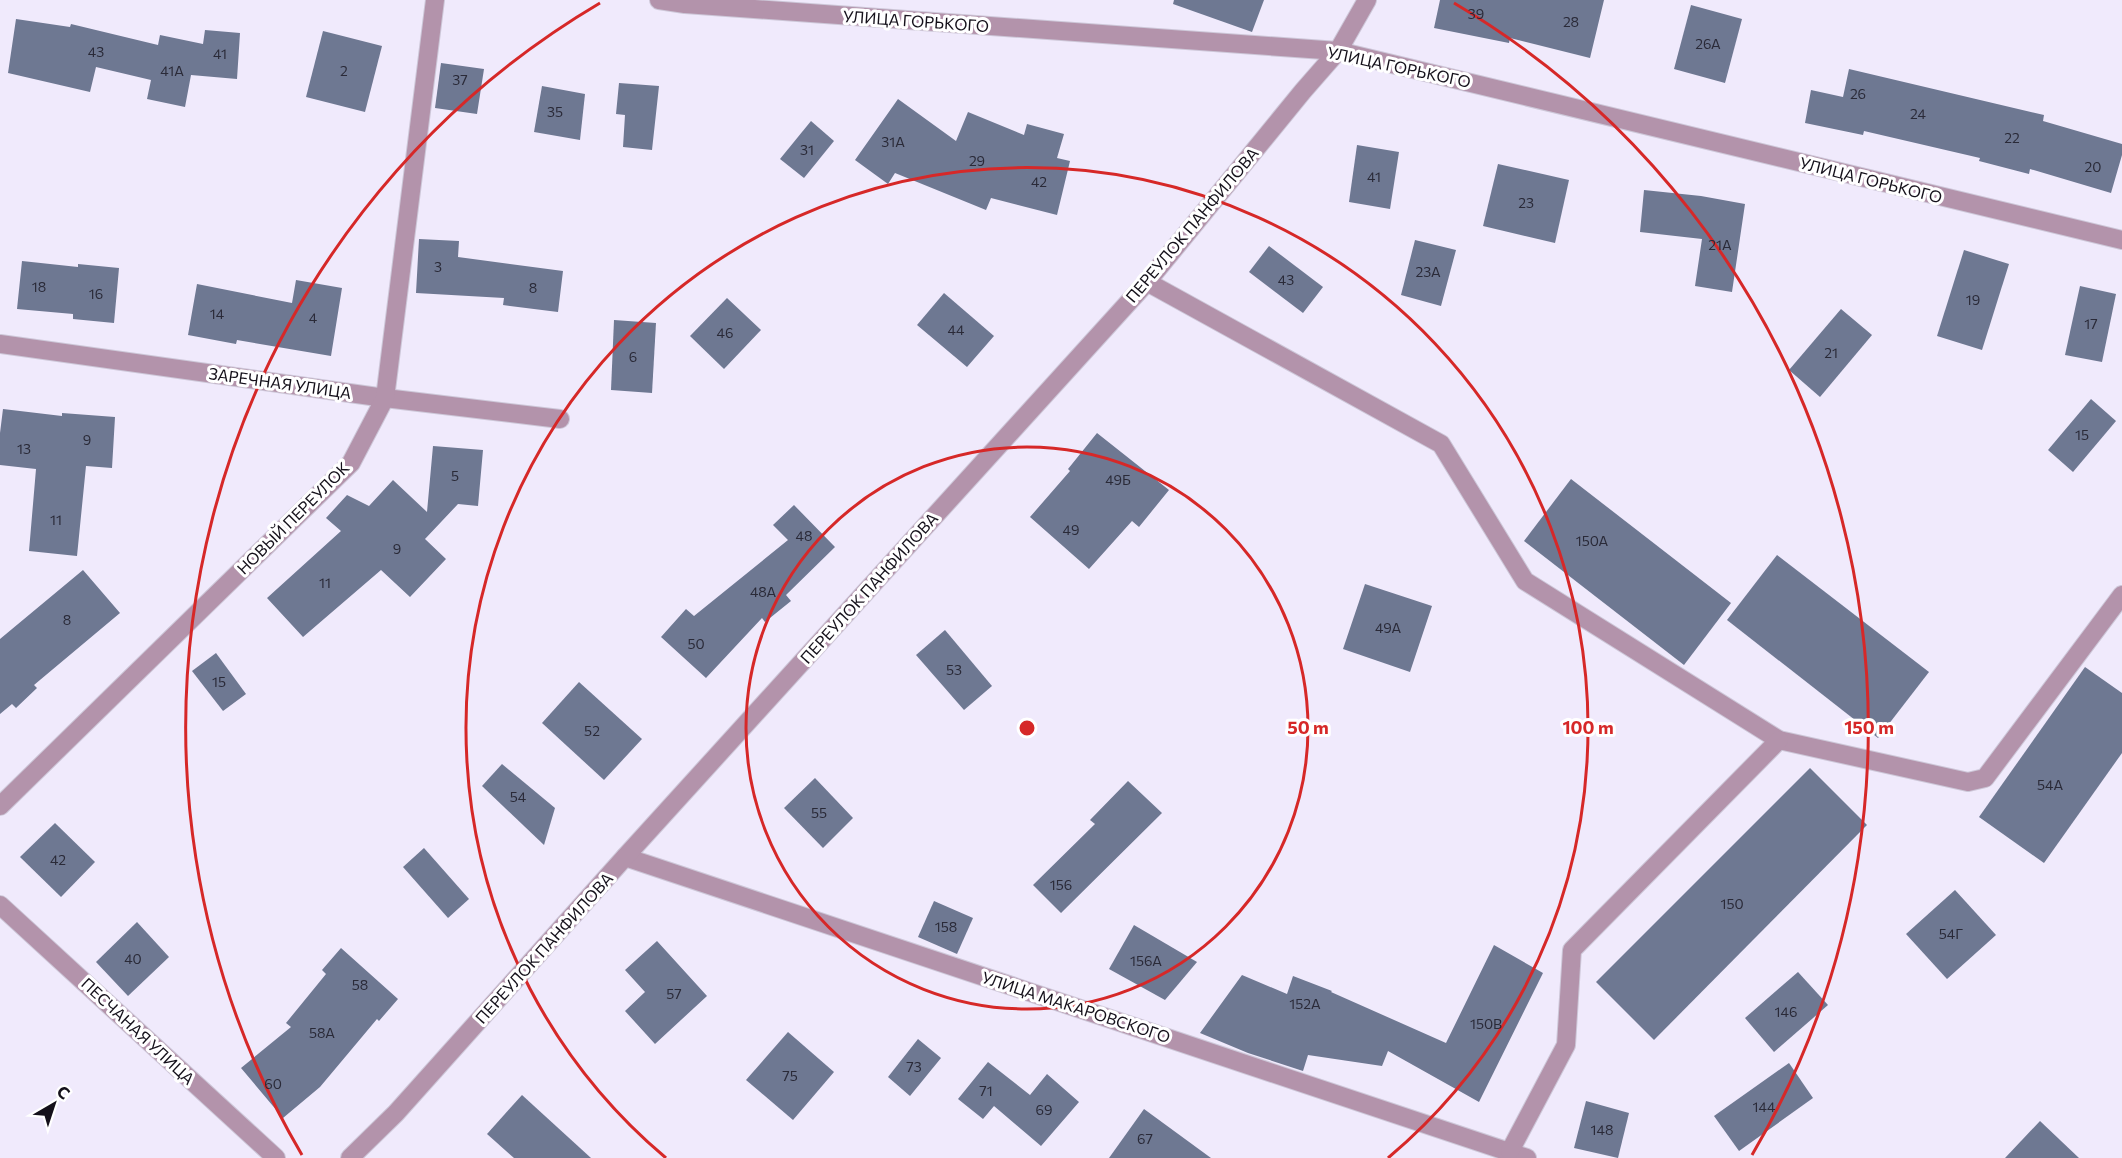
<svg xmlns="http://www.w3.org/2000/svg" width="2122" height="1158" font-family="Commissioner,sans-serif">
<style>
.building{fill:#6e7892}
.lines{fill:none;stroke-linecap:round;stroke-linejoin:round}
.minor-casing{stroke:#cdc7d8;stroke-width:20}
.minor{stroke:#b393ab;stroke-width:18}
.ring{fill:none;stroke:#d62828;stroke-width:3}
.labels{text-anchor:middle;stroke-width:6;stroke-linejoin:round;paint-order:stroke}
.number-label{font-size:14px;fill:#2a2a38}
.street-label{font-size:16px;fill:#14101a;stroke:#fff}
.centre{fill:#d62828;stroke:#fff;stroke-width:3}
.ring-label{font-size:18px;text-anchor:middle;font-weight:bold;fill:#d62828;stroke:#fff;stroke-width:6;stroke-linejoin:round;paint-order:stroke}
</style>
<rect width="100%" height="100%" fill="#f0eafc"/>
<!-- building -->
<g class="building">
<polygon points="1174,0 1264,0 1252,32 1173,4"/>
<polygon points="1440,0 1604,0 1590,58 1510,38 1509,43 1434,28"/>
<polygon points="1691,5 1742,19 1725,83 1674,69"/>
<polygon points="16,19 70,27 71,24 158,45 160,35 203,44 205,30 240,33 237,79 191,75 185,107 147,99 151,80 96,67 90,92 8,73"/>
<polygon points="323,31 382,46 365,112 306,97"/>
<polygon points="441,63 484,69 477,114 435,108"/>
<polygon points="1849,69 2044,115 2043,121 2122,144 2122,155 2111,193 2030,169 2029,174 1979,161 1980,158 1864,131 1863,135 1805,123 1811,90 1843,97"/>
<polygon points="619,83 659,86 652,150 623,147 625,115 616,114"/>
<polygon points="542,86 585,94 580,140 534,132"/>
<polygon points="898,99 956,141 968,112 1024,135 1027,124 1064,134 1057,158 1070,161 1057,215 991,198 986,210 895,173 888,184 855,160"/>
<polygon points="811,121 834,141 804,178 780,159"/>
<polygon points="1357,145 1399,152 1390,209 1349,202"/>
<polygon points="1498,164 1569,180 1555,243 1483,226"/>
<polygon points="1644,190 1701,196 1745,204 1732,292 1695,286 1702,239 1640,232"/>
<polygon points="419,239 459,241 458,257 563,271 558,312 503,305 504,298 416,293"/>
<polygon points="1415,240 1456,250 1441,306 1401,295"/>
<polygon points="1269,246 1323,287 1303,313 1249,272"/>
<polygon points="1964,250 2009,264 1982,350 1937,336"/>
<polygon points="22,261 78,267 78,264 119,268 114,323 73,319 73,314 17,309"/>
<polygon points="296,280 342,288 331,356 237,340 236,344 188,335 197,284 292,303"/>
<polygon points="2080,286 2116,294 2102,362 2065,355"/>
<polygon points="944,293 994,336 967,367 917,325"/>
<polygon points="727,298 761,330 724,369 690,336"/>
<polygon points="1841,309 1872,335 1820,397 1789,370"/>
<polygon points="614,320 656,323 652,393 611,390"/>
<polygon points="2091,399 2116,421 2073,472 2048,450"/>
<polygon points="3,409 62,416 62,413 115,417 112,468 86,466 77,556 29,551 36,469 0,465 0,433"/>
<polygon points="1097,433 1169,490 1139,527 1132,521 1089,569 1030,517 1070,471 1068,469"/>
<polygon points="433,446 483,450 478,506 458,504 425,539 446,559 410,597 381,570 303,637 267,598 341,531 326,518 347,495 369,506 393,480 427,512"/>
<polygon points="1571,479 1731,603 1684,665 1524,541"/>
<polygon points="794,505 835,547 786,595 791,601 765,622 762,618 706,678 661,637 686,609 694,616 788,540 773,525"/>
<polygon points="1777,555 1929,672 1878,738 1727,620"/>
<polygon points="83,570 120,613 34,685 37,688 16,708 12,704 0,714 0,639"/>
<polygon points="1365,584 1432,606 1410,672 1343,649"/>
<polygon points="945,630 992,686 964,710 916,655"/>
<polygon points="216,653 246,694 223,711 192,671"/>
<polygon points="2085,667 2122,693 2122,753 2044,863 1979,817"/>
<polygon points="579,682 642,739 604,780 542,723"/>
<polygon points="502,764 555,808 544,845 482,786"/>
<polygon points="1810,768 1867,825 1654,1040 1596,982"/>
<polygon points="815,778 853,818 823,848 784,808"/>
<polygon points="1128,781 1162,813 1061,913 1033,885 1095,824 1090,820"/>
<polygon points="55,823 95,862 61,897 20,857"/>
<polygon points="424,848 469,899 448,918 403,867"/>
<polygon points="1955,890 1996,935 1947,979 1906,934"/>
<polygon points="934,901 973,918 957,954 918,937"/>
<polygon points="137,922 169,957 128,996 96,962"/>
<polygon points="1134,925 1197,962 1165,1000 1109,969"/>
<polygon points="657,941 707,996 655,1044 625,1011 645,992 625,970"/>
<polygon points="1494,945 1543,973 1479,1102 1388,1051 1382,1066 1308,1055 1303,1071 1248,1053 1200,1033 1242,975 1287,994 1293,976 1332,991 1331,992 1446,1043"/>
<polygon points="341,948 398,999 379,1021 377,1019 320,1087 283,1118 241,1068 291,1027 286,1023 326,974 322,970"/>
<polygon points="1798,972 1828,1005 1774,1052 1745,1018"/>
<polygon points="788,1032 834,1072 793,1120 746,1080"/>
<polygon points="918,1039 941,1058 910,1096 888,1077"/>
<polygon points="988,1062 1030,1095 1047,1074 1079,1102 1041,1146 994,1106 983,1119 958,1099"/>
<polygon points="1789,1063 1813,1098 1739,1151 1714,1116"/>
<polygon points="522,1095 591,1158 514,1158 487,1134"/>
<polygon points="1586,1101 1629,1113 1618,1158 1574,1148"/>
<polygon points="1144,1109 1211,1158 1109,1158"/>
<polygon points="2040,1121 2079,1158 2005,1158"/>
</g>
<g class="lines">
<defs>
<g id="minor">
<polyline points="659,0 685,4 1338,51 2122,240"/>
<polyline points="1147,282 1441,444 1525,581 1779,740 1968,782 1985,778 2122,595"/>
<polyline points="0,344 385,398 560,419"/>
<polyline points="0,806 351,463 385,398 435,0"/>
<polyline points="625,857 1527,1158"/>
<polyline points="0,905 276,1158"/>
<polyline points="1510,1151 1566,1045 1572,950 1779,740"/>
<polyline points="350,1158 396,1113 625,857 1147,282 1303,91 1338,51 1367,0"/>
</g>
</defs>
<!-- minor casing -->
<use href="#minor" class="minor-casing"/>
<!-- minor -->
<use href="#minor" class="minor"/>
</g>
<!-- distance rings -->
<g class="ring">
<circle cx="1027" cy="728" r="281"/>
<path d="M666 1158A561 561 0 1 1 1388 1158"/>
<path d="M302 1155A842 842 0 0 1 600 3M1454 3A842 842 0 0 1 1752 1155"/>
</g>
<g class="labels">
<!-- number labels -->
<g class="number-label">
<text x="1476" y="19">39</text>
<text x="1571" y="27">28</text>
<text x="1708" y="49">26А</text>
<text x="96" y="57">43</text>
<text x="220" y="59">41</text>
<text x="172" y="76">41А</text>
<text x="344" y="76">2</text>
<text x="460" y="85">37</text>
<text x="1858" y="99">26</text>
<text x="555" y="117">35</text>
<text x="1918" y="119">24</text>
<text x="2012" y="143">22</text>
<text x="893" y="147">31А</text>
<text x="807" y="155">31</text>
<text x="977" y="166">29</text>
<text x="2093" y="172">20</text>
<text x="1374" y="182">41</text>
<text x="1039" y="187">42</text>
<text x="1526" y="208">23</text>
<text x="1720" y="250">21А</text>
<text x="438" y="272">3</text>
<text x="1428" y="277">23А</text>
<text x="1286" y="285">43</text>
<text x="39" y="292">18</text>
<text x="533" y="293">8</text>
<text x="96" y="299">16</text>
<text x="1973" y="305">19</text>
<text x="217" y="319">14</text>
<text x="313" y="323">4</text>
<text x="2091" y="329">17</text>
<text x="956" y="335">44</text>
<text x="725" y="338">46</text>
<text x="1831" y="358">21</text>
<text x="633" y="362">6</text>
<text x="2082" y="440">15</text>
<text x="87" y="445">9</text>
<text x="24" y="454">13</text>
<text x="455" y="481">5</text>
<text x="1118" y="485">49Б</text>
<text x="56" y="525">11</text>
<text x="1071" y="535">49</text>
<text x="804" y="541">48</text>
<text x="1592" y="546">150А</text>
<text x="397" y="554">9</text>
<text x="325" y="588">11</text>
<text x="763" y="597">48А</text>
<text x="67" y="625">8</text>
<text x="1388" y="633">49А</text>
<text x="696" y="649">50</text>
<text x="954" y="675">53</text>
<text x="219" y="687">15</text>
<text x="592" y="736">52</text>
<text x="2050" y="790">54А</text>
<text x="518" y="802">54</text>
<text x="819" y="818">55</text>
<text x="58" y="865">42</text>
<text x="1061" y="890">156</text>
<text x="1732" y="909">150</text>
<text x="946" y="932">158</text>
<text x="1951" y="939">54Г</text>
<text x="133" y="964">40</text>
<text x="1146" y="966">156А</text>
<text x="360" y="990">58</text>
<text x="674" y="999">57</text>
<text x="1305" y="1009">152А</text>
<text x="1786" y="1017">146</text>
<text x="1486" y="1029">150В</text>
<text x="322" y="1038">58А</text>
<text x="914" y="1072">73</text>
<text x="790" y="1081">75</text>
<text x="273" y="1089">60</text>
<text x="986" y="1096">71</text>
<text x="1764" y="1112">144</text>
<text x="1044" y="1115">69</text>
<text x="1602" y="1135">148</text>
<text x="1145" y="1144">67</text>
</g>
<!-- street labels -->
<g class="street-label">
<text transform="translate(916 21) rotate(4)" y="6">УЛИЦА ГОРЬКОГО</text>
<text transform="translate(1399 67) rotate(12)" y="6">УЛИЦА ГОРЬКОГО</text>
<text transform="translate(1871 180) rotate(14)" y="6">УЛИЦА ГОРЬКОГО</text>
<text transform="translate(1192 225) rotate(-50)" y="6">ПЕРЕУЛОК ПАНФИЛОВА</text>
<text transform="translate(280 383) rotate(8)" y="6">ЗАРЕЧНАЯ УЛИЦА</text>
<text transform="translate(293 518) rotate(-45)" y="6">НОВЫЙ ПЕРЕУЛОК</text>
<text transform="translate(869 588) rotate(-48)" y="6">ПЕРЕУЛОК ПАНФИЛОВА</text>
<text transform="translate(544 948) rotate(-48)" y="6">ПЕРЕУЛОК ПАНФИЛОВА</text>
<text transform="translate(1076 1007) rotate(18)" y="6">УЛИЦА МАКАРОВСКОГО</text>
<text transform="translate(138 1031) rotate(43)" y="6">ПЕСЧАНАЯ УЛИЦА</text>
</g>
</g>
<circle cx="1027" cy="728" r="9" class="centre"/>
<g class="ring-label">
<text x="1308" y="734">50 m</text>
<text x="1588" y="734">100 m</text>
<text x="1869" y="734">150 m</text>
</g>
<!-- north arrow -->
<g transform="translate(54 1104) rotate(39)" stroke="#ffffff" stroke-width="4.5" paint-order="stroke">
<path d="M0-4.5L10 22L0 15L-10 22Z" fill="#14101a"/>
<text y="-9" font-size="16" font-weight="bold" text-anchor="middle" fill="#14101a">С</text>
</g>
</svg>
